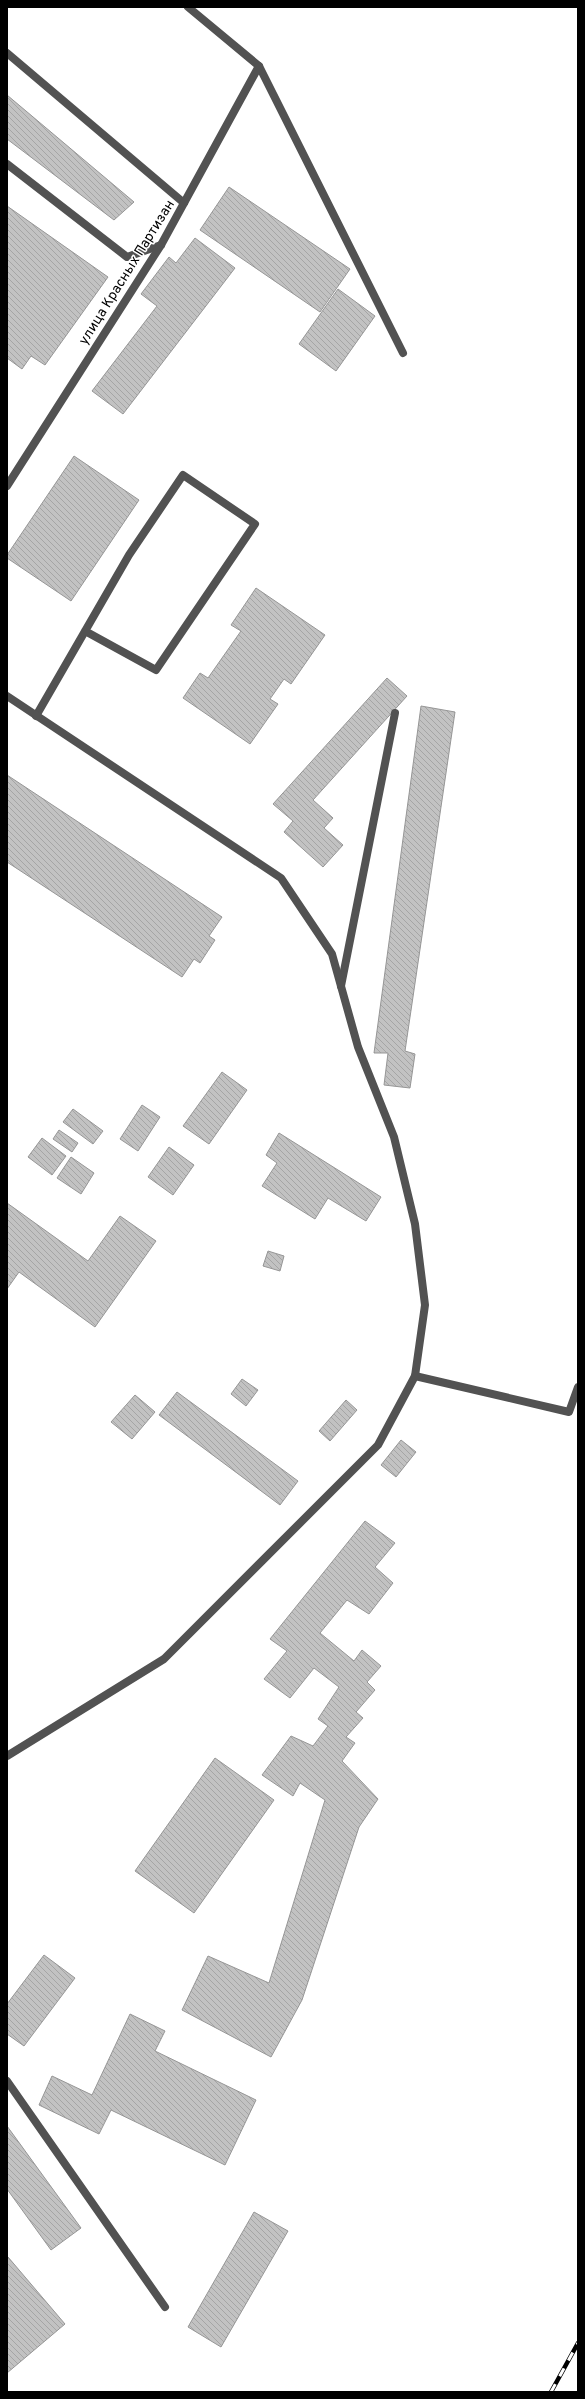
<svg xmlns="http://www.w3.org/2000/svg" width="585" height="2399" font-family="Overpass,sans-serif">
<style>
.building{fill:url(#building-back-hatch);stroke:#969696}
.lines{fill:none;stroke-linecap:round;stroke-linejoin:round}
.lane{stroke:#525252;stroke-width:8}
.street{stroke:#525252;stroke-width:8}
.rail-casing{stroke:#000;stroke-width:4.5}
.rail{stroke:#fff;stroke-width:3;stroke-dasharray:9;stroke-linecap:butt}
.labels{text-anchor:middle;stroke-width:3;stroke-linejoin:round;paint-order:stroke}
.street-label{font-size:14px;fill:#000;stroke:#fff}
</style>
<defs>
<pattern id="building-back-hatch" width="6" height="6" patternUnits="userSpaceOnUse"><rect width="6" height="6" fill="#c2c2c2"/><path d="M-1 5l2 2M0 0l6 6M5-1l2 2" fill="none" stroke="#a5a5a5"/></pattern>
</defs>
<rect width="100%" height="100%" fill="#fff"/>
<!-- building -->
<g class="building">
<polygon points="7,95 134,202 114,220 7,139"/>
<polygon points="229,187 350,269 320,312 200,230"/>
<polygon points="7,206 108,277 45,365 31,356 22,369 7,358"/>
<polygon points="195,238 235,268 123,414 92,391 157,306 141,294 169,257 176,263"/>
<polygon points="338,289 375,316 336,371 299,344"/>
<polygon points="74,456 139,500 71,601 7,558 7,555"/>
<polygon points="256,588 325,635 291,684 284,679 270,699 278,704 250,744 183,698 200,673 208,678 241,631 231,625"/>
<polygon points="387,678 407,696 313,800 333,818 324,828 343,845 323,867 284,832 293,821 273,804"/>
<polygon points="421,706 455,712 405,1051 415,1054 410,1088 384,1085 388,1053 374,1053"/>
<polygon points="7,775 222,917 209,936 215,940 200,963 194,959 182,977 7,862"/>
<polygon points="222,1072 247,1090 209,1144 183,1126"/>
<polygon points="142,1105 160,1117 138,1151 120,1139"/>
<polygon points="73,1109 103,1131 93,1144 63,1122"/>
<polygon points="59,1130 78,1143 72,1152 53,1139"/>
<polygon points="279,1133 381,1197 366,1221 328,1198 315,1219 262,1186 277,1163 266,1155"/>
<polygon points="42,1138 66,1156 52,1175 28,1157"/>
<polygon points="169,1147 194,1165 173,1195 148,1177"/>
<polygon points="71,1157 94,1173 81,1194 57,1178"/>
<polygon points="7,1203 88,1261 120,1216 156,1241 95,1327 19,1272 7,1289"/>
<polygon points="268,1251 284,1256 280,1271 263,1266"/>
<polygon points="242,1379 258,1390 246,1406 231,1394"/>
<polygon points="177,1392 298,1481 280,1505 159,1415"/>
<polygon points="135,1395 155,1412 132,1439 111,1422"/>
<polygon points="346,1400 357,1410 330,1441 319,1431"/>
<polygon points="401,1440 416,1452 396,1477 381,1465"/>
<polygon points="365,1521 395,1543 375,1567 393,1583 369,1614 347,1600 320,1633 354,1661 362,1650 381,1666 367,1682 375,1690 356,1712 363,1718 346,1737 355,1743 342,1761 378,1799 359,1827 302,2000 271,2057 182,2010 208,1956 269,1983 325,1800 300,1783 293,1796 262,1775 291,1736 313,1746 328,1726 318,1719 339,1687 314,1668 290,1698 264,1679 287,1651 270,1639"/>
<polygon points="215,1758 274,1800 194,1913 135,1871"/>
<polygon points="44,1955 75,1978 24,2046 7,2034 7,2004"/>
<polygon points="130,2014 165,2031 155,2051 256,2100 225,2165 111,2110 99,2134 39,2105 52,2076 92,2095"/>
<polygon points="7,2126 81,2228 51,2250 7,2189"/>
<polygon points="254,2212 288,2231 221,2347 188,2327"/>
<polygon points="8,2257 65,2324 7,2373 7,2258"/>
</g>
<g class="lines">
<!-- lane -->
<g class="lane">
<polyline points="188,7 259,66 403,353"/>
<polyline points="7,53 184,203"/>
<polyline points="7,164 127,257 161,245"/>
<polyline points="7,486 161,245 259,66"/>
<polyline points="36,716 129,555 183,475 255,524 156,670 85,631"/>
<polyline points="341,986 395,713"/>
<polyline points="415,1376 569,1412 578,1387"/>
<polyline points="7,2081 165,2307"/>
</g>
<!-- street -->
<polyline class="street" points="7,696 281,878 332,954 358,1047 394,1137 415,1224 425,1305 415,1376 378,1445 164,1659 7,1756"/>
<defs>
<polyline id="rail" points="551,2392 578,2343"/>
</defs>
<!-- rail casing -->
<use href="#rail" class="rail-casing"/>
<!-- rail -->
<use href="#rail" class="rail"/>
</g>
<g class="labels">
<!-- street labels -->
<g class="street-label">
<text transform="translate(126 272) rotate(-58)" y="5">улица Красных Партизан</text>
</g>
</g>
<!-- border -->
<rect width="585" height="2399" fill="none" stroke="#000000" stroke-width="16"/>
</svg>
